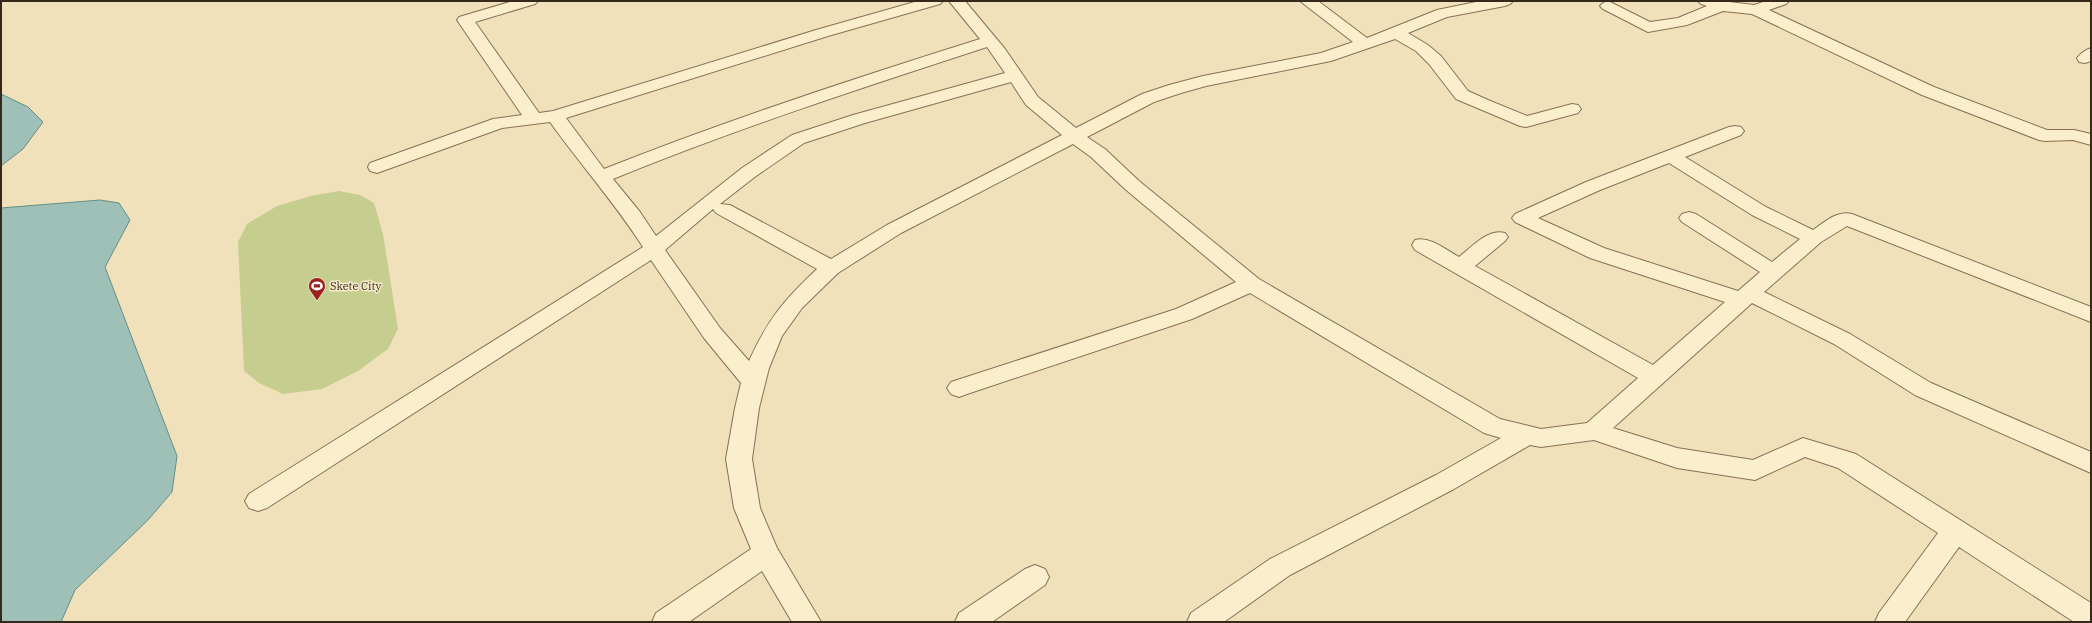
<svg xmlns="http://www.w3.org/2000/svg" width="2092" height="623" font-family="'IBM Plex Serif',serif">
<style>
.green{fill:#c5ce8e}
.water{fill:#9fc0b7;stroke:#668e85}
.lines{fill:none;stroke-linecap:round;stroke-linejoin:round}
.minor-casing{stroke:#887054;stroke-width:2}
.minor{fill:#fbeecd;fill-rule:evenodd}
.labels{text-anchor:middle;stroke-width:3;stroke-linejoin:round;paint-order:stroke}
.poi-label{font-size:11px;fill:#36281a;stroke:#f7ebca;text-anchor:start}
</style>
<rect width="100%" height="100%" fill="#f0e1ba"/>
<!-- green -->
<polygon class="green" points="339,191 360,195 374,203 383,234 398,329 388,349 358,371 322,389 283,394 259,383 244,371 238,242 247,224 277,206 311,196"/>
<!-- water -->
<g class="water">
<polygon points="1,94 28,107 43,122 23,149 1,166"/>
<polygon points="100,200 119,203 130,220 105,267 177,456 172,492 148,520 75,590 61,622 1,622 1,208"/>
</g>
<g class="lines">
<defs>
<g id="minor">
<path d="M513,1H538L535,4L475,22L539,113L553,111L816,30L918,1H943L940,4L828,36L566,118L604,169C727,120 853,79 980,39L949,1H965L1005,49L1038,97L1076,128L1142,94L1169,85L1203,76L1321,53L1353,42L1300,1H1318L1367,38L1437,10L1481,1H1513L1510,4L1505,6L1447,17L1408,33L1428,45L1441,56L1468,91L1488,100L1527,116L1572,104L1578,105L1581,109L1578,113L1526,127L1520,126L1456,99L1429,64L1416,51L1395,39L1331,61L1206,86L1181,93L1154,102L1087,137L1105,149L1139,181L1259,279L1500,419L1541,429L1587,423L1638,378L1415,250L1412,245L1415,240C1430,236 1446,250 1459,257C1472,247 1488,228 1505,233L1508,237L1505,241L1475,266L1653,365L1725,302L1590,258L1515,222L1512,218L1515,214L1586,182L1729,127L1735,126L1741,127L1744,131L1741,135L1685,157L1766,207L1813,230C1825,222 1837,210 1852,214L2091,307V322L1847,226L1821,242L1764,292L1850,334L1931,383L2091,452V473L1915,395L1834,344L1752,303L1613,428L1677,448L1753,460L1803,438L1856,454L2091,603V622H2074L1959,547L1905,622H1875L1879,613L1938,533L1838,468L1805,457L1755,480L1677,468L1594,440L1541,447L1530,445L1454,489L1290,575L1224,622H1187L1191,613L1270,559L1436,475L1501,438L1484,433L1250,293L1192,319L967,394L959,397L951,394L947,388L951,382L1176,309L1236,282L1125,189L1091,157L1073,144L901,233L838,273L802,308L782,336L769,368L759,408L752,459L760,508L777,548L821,622H792L762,571L689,622H652L656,613L751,549L734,508L726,459L735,408L741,383L704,338L651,260L267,508L258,511L249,508L245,501L249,494L643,247C615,203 580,164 550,122L502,128L377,173L370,171L368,167L370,163L493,119L522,115L457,20L459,17ZM987,47L1005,73L853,115L792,135L742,168L656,236L640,212L613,179C735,129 861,88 987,47ZM1011,82L1026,105L1062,135L887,225L831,259L730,205L720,204L756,176L804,143L865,123ZM1669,163L1752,215L1800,239L1772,262L1696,214L1689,212L1682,214L1679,218L1682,222L1760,272L1738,291L1604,248L1538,218L1600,190ZM713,209L716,213L817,269C784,300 768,319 749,361L720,328L665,250Z"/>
<polygon points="1608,1 1650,22 1678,18 1707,6 1701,4 1698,1 1721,1 1754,5 1766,1 1789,1 1786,4 1769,10 1934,87 2047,130 2074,130 2091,134 2091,145 2073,140 2045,141 2039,140 1922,95 1752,14 1723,11 1687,25 1648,32 1603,9 1600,6 1603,3"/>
<path d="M2091,48V61L2085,63L2079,62L2077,58C2081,53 2085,50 2091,48Z"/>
<polygon points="1035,565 1045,569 1049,577 1045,585 992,622 955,622 959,613 1025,569"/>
</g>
</defs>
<!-- minor casing -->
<use href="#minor" class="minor-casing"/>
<!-- minor -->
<use href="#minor" class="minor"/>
</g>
<!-- icons -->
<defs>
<symbol id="stadium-pin" viewBox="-11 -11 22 30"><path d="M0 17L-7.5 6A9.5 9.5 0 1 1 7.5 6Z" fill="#9a2220" stroke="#f7ebca"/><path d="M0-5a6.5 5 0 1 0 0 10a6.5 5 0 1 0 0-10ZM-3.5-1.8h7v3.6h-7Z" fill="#fff"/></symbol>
</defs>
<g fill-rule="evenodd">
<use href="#stadium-pin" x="307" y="276" width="20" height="27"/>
</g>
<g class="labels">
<!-- poi labels -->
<g class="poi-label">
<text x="330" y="290">Skete City</text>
</g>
</g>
<!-- border -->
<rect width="2092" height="623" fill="none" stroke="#36281a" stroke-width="4"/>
</svg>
